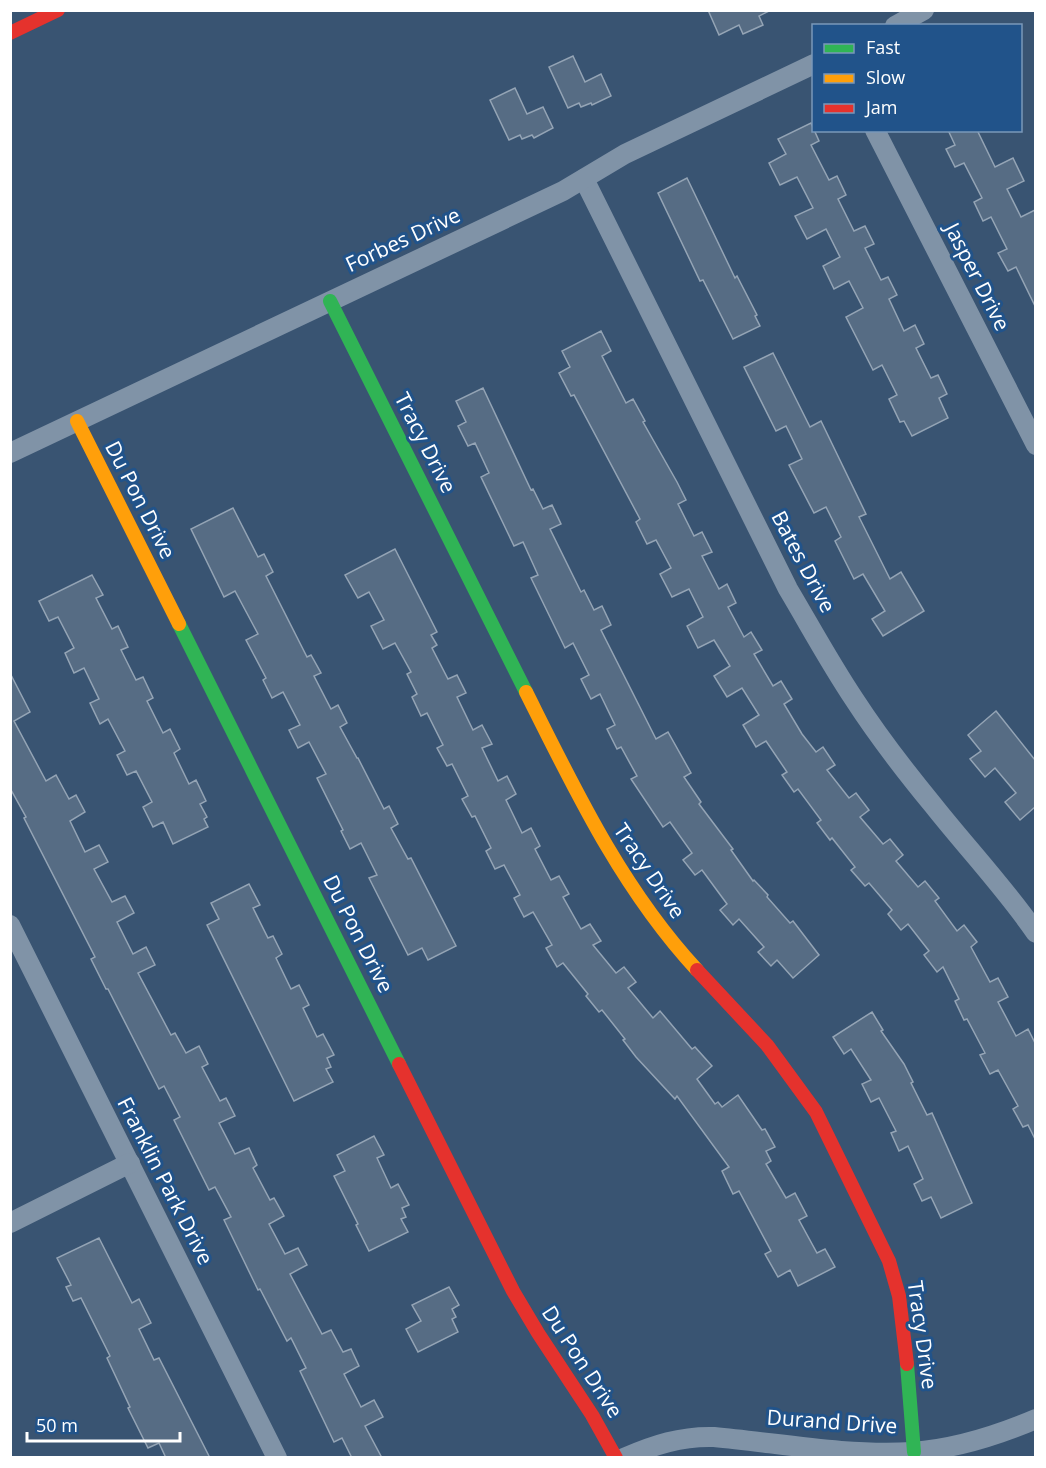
<svg xmlns="http://www.w3.org/2000/svg" width="1046" height="1468" font-family="'Open Sans',sans-serif">
<style>
.building{fill:#566c84;stroke:#94a4b5;stroke-width:1.5}
.lines{fill:none;stroke-linecap:round;stroke-linejoin:round}
.street{stroke:#8093a7;stroke-width:20}
.fast{stroke:#30b455;stroke-width:14}
.slow{stroke:#ff9f0a;stroke-width:14}
.jam{stroke:#e5322d;stroke-width:14}
.labels{text-anchor:middle;stroke-width:6;stroke-linejoin:round;paint-order:stroke}
.street-label{font-size:21px;fill:#fff;stroke:#21538a}
</style>
<rect width="100%" height="100%" fill="#395472"/>
<!-- building -->
<g class="building">
<polygon points="708,10 771,10 759,16 763,25 743,34 739,25 719,35"/>
<polygon points="573,56 585,82 601,74 611,96 592,105 591,103 581,107 579,103 568,108 549,67"/>
<polygon points="515,88 527,114 543,107 553,128 534,138 532,135 522,139 520,135 509,140 490,100"/>
<polygon points="811,123 819,141 811,145 829,180 837,176 846,195 838,199 854,231 865,226 874,244 865,248 881,280 888,277 897,295 889,299 904,331 915,325 924,344 916,348 931,378 938,375 947,394 939,398 948,418 912,436 904,421 900,422 889,399 897,395 882,365 873,370 846,317 863,308 849,281 834,289 823,266 840,257 826,229 807,239 795,216 813,208 797,177 780,185 769,163 786,154 778,139"/>
<polygon points="948,130 977,130 995,167 1013,158 1024,181 1007,189 1021,217 1035,210 1035,306 1016,267 1008,271 998,253 1007,249 991,217 983,221 974,202 982,198 964,163 955,167 946,149 955,145"/>
<polygon points="687,178 735,278 737,276 757,315 755,316 760,326 733,339 703,280 700,281 658,193"/>
<polygon points="601,331 611,351 602,356 626,403 633,399 645,421 643,422 677,482 686,500 678,504 694,536 702,532 712,552 702,556 719,589 727,584 736,603 728,607 744,637 751,632 762,650 754,654 773,686 781,681 792,699 784,704 802,734 816,752 823,747 835,765 827,770 849,798 856,793 869,810 860,817 883,844 890,839 903,855 896,861 918,887 925,881 939,898 935,901 957,931 964,925 977,942 971,947 990,982 998,978 1008,997 998,1002 1016,1036 1028,1029 1035,1043 1035,1139 1028,1125 1023,1127 1013,1109 1018,1106 998,1070 990,1074 980,1055 985,1053 967,1019 964,1020 955,1001 959,999 943,967 937,972 924,955 929,951 908,924 901,930 888,914 892,910 869,883 865,886 851,870 855,867 832,838 830,840 817,823 821,820 798,789 794,792 782,775 787,772 766,741 756,747 743,725 759,715 742,688 727,697 714,676 730,666 714,640 698,648 687,626 703,617 689,589 672,597 660,574 671,568 656,540 647,544 636,522 640,519 574,395 571,396 559,373 570,367 562,351"/>
<polygon points="773,353 810,427 821,421 866,514 859,517 890,579 901,572 924,611 883,636 872,619 885,611 863,574 854,579 835,541 841,537 826,507 814,513 789,465 802,459 786,426 776,431 744,367"/>
<polygon points="483,388 531,490 533,489 543,509 552,505 561,524 550,529 581,592 584,590 594,610 602,606 611,625 601,630 656,739 668,732 691,773 684,777 701,802 699,804 733,849 731,850 753,881 754,880 768,895 767,897 790,923 793,921 819,955 793,978 777,960 771,966 758,952 764,947 739,919 733,925 720,910 727,904 702,870 695,875 683,860 692,853 670,822 663,827 631,779 637,776 621,747 617,749 607,729 615,725 600,694 591,699 581,679 589,675 573,643 565,648 531,578 538,575 523,542 514,546 481,477 489,473 475,443 468,446 458,426 466,422 456,401"/>
<polygon points="233,508 258,557 264,554 273,572 266,576 307,657 311,655 321,673 314,676 331,709 338,705 347,723 340,727 357,758 358,758 384,809 389,806 398,824 391,828 408,859 411,858 456,946 428,960 422,948 408,955 369,878 377,875 361,843 350,849 341,831 343,830 317,778 326,774 309,742 298,748 289,730 300,725 283,692 272,698 263,680 266,678 246,640 258,634 235,591 224,597 191,529"/>
<polygon points="395,549 437,632 431,635 437,645 432,648 448,679 457,675 466,693 457,697 473,730 482,725 492,744 482,748 498,781 507,776 516,794 506,800 522,833 531,828 540,846 535,849 551,880 559,876 569,894 563,897 581,929 590,924 601,941 593,945 616,973 624,967 636,982 628,988 653,1018 660,1011 692,1049 695,1047 712,1066 697,1079 715,1104 718,1102 722,1107 738,1095 762,1130 765,1129 775,1147 766,1151 771,1161 766,1164 786,1198 795,1193 807,1216 799,1220 817,1253 825,1249 835,1267 798,1286 790,1270 778,1277 765,1254 771,1251 739,1191 733,1194 722,1171 729,1167 677,1096 675,1099 636,1057 623,1040 625,1039 602,1010 599,1012 586,996 588,994 563,963 557,967 546,948 552,945 533,912 524,917 514,898 520,895 504,865 495,869 486,851 491,848 475,816 472,817 462,799 468,796 452,764 447,766 437,748 443,745 427,713 421,716 412,697 417,694 407,674 411,672 395,643 383,649 371,626 384,620 369,592 358,598 345,575"/>
<polygon points="92,575 103,595 96,598 112,629 118,626 128,647 121,650 136,680 143,677 153,698 147,701 163,733 170,729 180,749 174,753 189,784 196,780 206,801 200,804 207,817 204,819 208,827 173,844 163,822 153,827 143,807 152,802 136,771 127,775 117,755 125,751 108,719 100,724 90,703 99,699 84,668 74,673 65,653 74,648 58,617 49,621 39,601"/>
<polygon points="10,673 30,712 14,721 46,781 56,775 69,799 76,795 85,812 70,821 85,852 99,845 108,862 94,869 112,902 125,896 134,913 117,922 133,954 146,947 155,965 138,973 171,1035 175,1033 186,1053 199,1046 208,1064 202,1067 220,1101 226,1098 235,1116 219,1123 235,1154 249,1148 257,1165 253,1168 270,1200 274,1198 284,1216 269,1224 285,1254 298,1248 307,1265 290,1274 322,1334 331,1330 343,1352 351,1349 359,1366 344,1374 361,1407 374,1400 383,1417 365,1426 382,1458 352,1458 342,1438 334,1442 300,1371 306,1368 291,1338 287,1341 260,1289 258,1290 224,1220 231,1217 215,1187 209,1190 174,1120 180,1117 164,1086 159,1089 108,989 106,989 91,959 95,957 24,818 26,817 10,788"/>
<polygon points="996,711 1035,760 1035,807 1020,820 1005,802 1016,793 995,768 985,777 970,759 981,751 968,735"/>
<polygon points="249,884 260,905 253,908 268,938 273,936 282,954 276,958 291,989 299,985 309,1005 303,1008 317,1037 323,1034 334,1055 327,1058 331,1067 326,1069 333,1082 294,1101 207,925 219,919 211,903"/>
<polygon points="872,1012 883,1030 881,1031 904,1064 913,1082 911,1083 927,1115 932,1113 972,1203 941,1218 931,1197 922,1201 914,1184 923,1179 908,1146 899,1151 891,1133 896,1131 879,1098 871,1102 862,1084 871,1080 851,1049 844,1054 833,1037"/>
<polygon points="374,1136 384,1155 377,1158 391,1188 398,1184 409,1205 402,1208 406,1217 401,1219 408,1232 369,1251 356,1225 358,1224 334,1176 345,1171 337,1155"/>
<polygon points="99,1238 132,1303 139,1299 151,1323 139,1329 154,1360 159,1358 210,1458 166,1458 159,1443 148,1448 128,1408 130,1407 107,1358 110,1356 81,1298 73,1301 66,1287 71,1285 57,1258"/>
<polygon points="449,1287 459,1305 452,1309 456,1317 452,1319 458,1332 418,1352 406,1329 421,1321 412,1305"/>
</g>
<g class="lines">
<!-- street -->
<g class="street">
<polyline points="895,26 924,10"/>
<polyline points="875,130 1036,445"/>
<path d="M584,179L788,589C810,626 830,663 854,699C878,736 905,771 933,805C967,848 1005,888 1036,933"/>
<polyline points="10,453 563,191 625,154 814,64"/>
<polyline points="10,925 277,1458"/>
<polyline points="10,1223 130,1163"/>
<path d="M624,1458C654,1445 681,1436 714,1437C779,1443 846,1456 912,1452C954,1449 996,1436 1036,1419"/>
</g>
<!-- fast -->
<g class="fast">
<polyline points="330,301 526,692"/>
<polyline points="179,624 399,1064"/>
<polyline points="907,1364 914,1452"/>
</g>
<!-- slow -->
<g class="slow">
<polyline points="77,421 179,624"/>
<path d="M526,692C575,790 622,889 697,970"/>
</g>
<!-- jam -->
<g class="jam">
<polyline points="10,33 58,10"/>
<polyline points="697,970 767,1045 816,1112 889,1261 899,1296 907,1364"/>
<polyline points="399,1064 513,1291 538,1333 592,1415 616,1458"/>
</g>
</g>
<g class="labels">
<!-- street labels -->
<g class="street-label">
<text transform="translate(403 240) rotate(-25)" y="7">Forbes Drive</text>
<text transform="translate(977 277) rotate(63)" y="7">Jasper Drive</text>
<text transform="translate(425 443) rotate(63)" y="7">Tracy Drive</text>
<text transform="translate(140 500) rotate(63)" y="7">Du Pon Drive</text>
<text transform="translate(803 562) rotate(62)" y="7">Bates Drive</text>
<text transform="translate(649 871) rotate(56)" y="7">Tracy Drive</text>
<text transform="translate(358 934) rotate(63)" y="7">Du Pon Drive</text>
<text transform="translate(165 1181) rotate(63)" y="7">Franklin Park Drive</text>
<text transform="translate(922 1335) rotate(82)" y="7">Tracy Drive</text>
<text transform="translate(582 1362) rotate(57)" y="7">Du Pon Drive</text>
<text transform="translate(832 1422) rotate(4)" y="7">Durand Drive</text>
</g>
</g>
<!-- border -->
<rect width="1046" height="1468" fill="none" stroke="#ffffff" stroke-width="24"/>
<!-- legend -->
<rect x="812" y="24" width="210" height="108" fill="#21538a" stroke="#7a98b9" stroke-width="1.5"/>
<rect x="824" y="44" width="30" height="9" fill="#30b455" stroke="#7a98b9" stroke-width="1.5"/>
<text x="866" y="54" font-size="18" fill="#ffffff">Fast</text>
<rect x="824" y="74" width="30" height="9" fill="#ff9f0a" stroke="#7a98b9" stroke-width="1.5"/>
<text x="866" y="84" font-size="18" fill="#ffffff">Slow</text>
<rect x="824" y="104" width="30" height="9" fill="#e5322d" stroke="#7a98b9" stroke-width="1.5"/>
<text x="866" y="114" font-size="18" fill="#ffffff">Jam</text>
<!-- scale -->
<path d="M27 1432v9h153v-9" fill="none" stroke="#ffffff" stroke-width="3"/>
<text x="36" y="1432" font-size="18" fill="#ffffff" stroke="#21538a" stroke-width="4.5" paint-order="stroke">50 m</text>
</svg>
